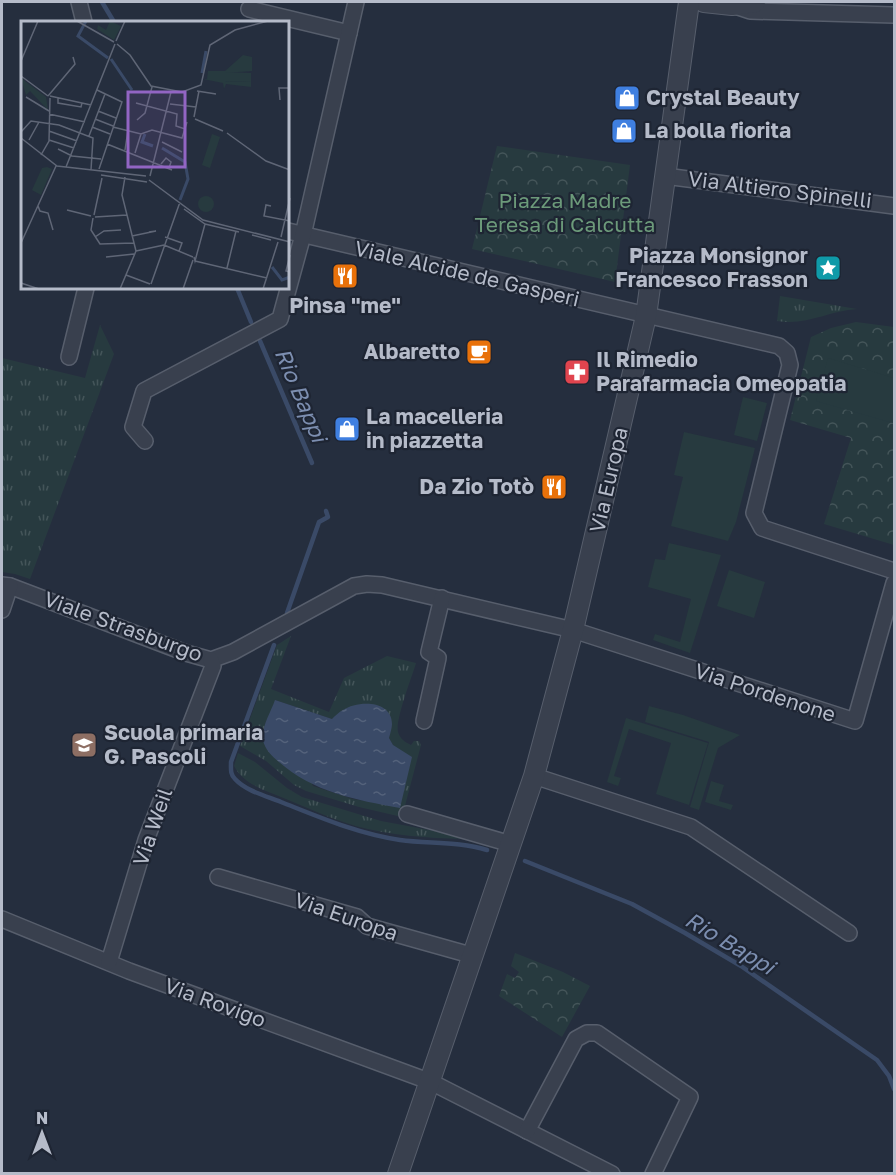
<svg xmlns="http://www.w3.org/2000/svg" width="896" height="1175" font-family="'Golos Text',sans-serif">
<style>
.grass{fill:url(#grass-tufts);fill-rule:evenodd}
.park{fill:url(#park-crowns)}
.garden{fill:#273a3f}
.water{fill:url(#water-ripples)}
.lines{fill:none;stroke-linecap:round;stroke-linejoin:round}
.stream{stroke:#3a4a67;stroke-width:4.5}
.minor-casing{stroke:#575e6c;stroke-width:18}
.tertiary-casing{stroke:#575e6c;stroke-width:22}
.minor{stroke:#39404e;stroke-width:15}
.tertiary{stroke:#39404e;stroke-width:20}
.labels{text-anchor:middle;stroke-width:4.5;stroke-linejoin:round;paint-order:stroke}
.poi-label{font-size:21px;font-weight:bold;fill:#b5bbc9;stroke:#1e2533;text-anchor:start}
.street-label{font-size:21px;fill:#b5bbc9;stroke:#1e2533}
.park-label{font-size:21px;fill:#6c9a7a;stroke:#1e2533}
.water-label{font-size:22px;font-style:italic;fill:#7c8eb0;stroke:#1e2533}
.inset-river{fill:none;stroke:#3a4a67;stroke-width:3}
.inset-road{fill:none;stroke:#5f6676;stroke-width:1.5}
.view{fill:#9265c3;fill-opacity:0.15;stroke:#9265c3;stroke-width:3}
.inset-edge{fill:none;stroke:#b5bbc9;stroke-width:3}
</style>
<defs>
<pattern id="grass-tufts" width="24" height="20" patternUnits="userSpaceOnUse" patternTransform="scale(1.5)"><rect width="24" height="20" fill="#273a3f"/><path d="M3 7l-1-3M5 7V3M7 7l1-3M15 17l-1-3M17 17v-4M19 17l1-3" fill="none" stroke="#445559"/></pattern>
<pattern id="park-crowns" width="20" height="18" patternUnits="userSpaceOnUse" patternTransform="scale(1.5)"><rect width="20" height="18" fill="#273a3f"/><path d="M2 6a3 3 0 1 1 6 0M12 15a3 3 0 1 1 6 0" fill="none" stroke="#445559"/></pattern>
<pattern id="water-ripples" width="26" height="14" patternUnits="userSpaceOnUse" patternTransform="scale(1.5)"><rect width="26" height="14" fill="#3a4a67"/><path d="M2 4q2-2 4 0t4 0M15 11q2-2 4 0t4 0" fill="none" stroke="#54627b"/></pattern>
</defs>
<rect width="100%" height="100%" fill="#252e3e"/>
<!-- grass -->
<g class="grass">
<path d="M780,296L857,309C828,311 806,326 777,321Z"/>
<polygon points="100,325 114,354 30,579 15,574 2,572 2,358 85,378"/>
<path d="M291,636L271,689L329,712L344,678L387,656L416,663C412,677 395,720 398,732C400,739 405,742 411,745L414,741H419L421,745L402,817L359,807L306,791L294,785L266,761L240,746L277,645ZM275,700L332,719L392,723L389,738L393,745L400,807L353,799L313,786Z"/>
<path d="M238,753L255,762L287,788L302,797L381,821L478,839C441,839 404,837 368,829C340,823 313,810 286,799C267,791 244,785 234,766Z"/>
</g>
<!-- park -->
<g class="park">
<polygon points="497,146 630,165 615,282 472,249"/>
<polygon points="856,322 894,327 894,545 824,524 851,438 790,420 811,337 831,328"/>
<polygon points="515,953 563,972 590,986 562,1037 499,996 507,974 515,978 519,972 511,966"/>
</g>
<!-- garden -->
<g class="garden">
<polygon points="828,358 894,378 893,423 816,401"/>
<polygon points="743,397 767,403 757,441 734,435"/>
<polygon points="684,432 755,448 736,522 728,541 671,526 683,477 674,475"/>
<polygon points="669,543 721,555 690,653 653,640 655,634 680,642 691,599 648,587 655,559 665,560"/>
<polygon points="729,570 765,582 754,618 717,606"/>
<polygon points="649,706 683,715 740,735 718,748 699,810 690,807 709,742 645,722"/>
<polygon points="626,718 708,743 689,805 656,794 671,743 629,729 614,776 621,778 618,786 607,782"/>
<polygon points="711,781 724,785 719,801 733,805 731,810 705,802"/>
</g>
<!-- water -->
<path class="water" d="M275,700L332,719C335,716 339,712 343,710C358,700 392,700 392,724C392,728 390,734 389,738L393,745L412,757L400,808C356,800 313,792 279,762C272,756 265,750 263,740C261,727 271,712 275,700Z"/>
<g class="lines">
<!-- stream -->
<g class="stream">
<polyline points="102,2 114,22"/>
<polyline points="237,288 251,322"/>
<polyline points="260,341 312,463"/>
<polyline points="287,613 319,522 328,517 326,511"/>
<path d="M274,645L231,762C231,769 230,774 235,779C246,791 266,796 281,802C319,817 358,834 400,840C429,844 458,841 487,850"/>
<polyline points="525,861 632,904 685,933 741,966 877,1060 889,1076 894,1089"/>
</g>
<defs>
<g id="minor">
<polyline points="79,2 84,22"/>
<polyline points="738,7 750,11 894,15"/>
<polyline points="249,9 349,33"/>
<polyline points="665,176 894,206"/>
<polyline points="288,231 779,346 787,353 790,365 754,513 762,528 894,571"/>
<polyline points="69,357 86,288"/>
<polyline points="145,441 133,427 144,391 280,319 303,235 356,2"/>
<polyline points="2,585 10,586 186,653 211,660 233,652 354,586 367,584 382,585 573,630 855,721 894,583"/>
<polyline points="2,610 10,586"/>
<polyline points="424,721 438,658 429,652 442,598"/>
<polyline points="534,776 691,827 849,933"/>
<polyline points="407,814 511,844"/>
<polyline points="218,877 357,917 367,926 474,956"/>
<polyline points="2,919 129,971 431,1082 612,1174"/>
<polyline points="109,962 146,840 213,666 211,660"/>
<polyline points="527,1131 576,1039 587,1033 597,1033 690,1097 653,1174"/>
</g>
<g id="tertiary">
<polyline points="704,2 732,5 755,2"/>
<polyline points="398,1174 534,776 573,630 646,316 689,2"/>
</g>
</defs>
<!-- minor casing -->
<use href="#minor" class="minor-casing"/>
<!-- tertiary casing -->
<use href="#tertiary" class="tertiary-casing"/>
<!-- minor -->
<use href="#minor" class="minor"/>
<!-- tertiary -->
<use href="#tertiary" class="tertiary"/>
</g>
<!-- icons -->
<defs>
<symbol id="shop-square" viewBox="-11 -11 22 22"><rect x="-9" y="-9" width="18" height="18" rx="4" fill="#3f7fe0" stroke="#1e2533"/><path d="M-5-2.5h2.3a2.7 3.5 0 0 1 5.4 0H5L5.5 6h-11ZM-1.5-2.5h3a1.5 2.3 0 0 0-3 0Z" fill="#fff"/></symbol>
<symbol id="sight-square" viewBox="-11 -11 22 22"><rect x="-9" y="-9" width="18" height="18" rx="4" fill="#0f9aa8" stroke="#1e2533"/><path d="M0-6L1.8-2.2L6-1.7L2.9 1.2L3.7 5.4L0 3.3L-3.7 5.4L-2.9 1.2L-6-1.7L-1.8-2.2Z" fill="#fff"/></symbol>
<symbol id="restaurant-square" viewBox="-11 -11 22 22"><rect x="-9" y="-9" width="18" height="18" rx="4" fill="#e8710a" stroke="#1e2533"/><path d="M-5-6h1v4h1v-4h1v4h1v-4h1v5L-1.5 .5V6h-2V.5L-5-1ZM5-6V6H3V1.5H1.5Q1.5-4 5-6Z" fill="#fff"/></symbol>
<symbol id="cafe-square" viewBox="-11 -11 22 22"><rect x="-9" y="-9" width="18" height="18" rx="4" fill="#e8710a" stroke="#1e2533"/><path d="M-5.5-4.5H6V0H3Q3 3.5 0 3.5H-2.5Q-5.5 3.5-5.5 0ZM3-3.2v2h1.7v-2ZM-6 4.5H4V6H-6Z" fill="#fff"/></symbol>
<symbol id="pharmacy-square" viewBox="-11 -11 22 22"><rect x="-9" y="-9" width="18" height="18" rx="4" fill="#e0444e" stroke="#1e2533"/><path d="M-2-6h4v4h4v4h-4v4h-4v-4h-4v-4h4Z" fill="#fff"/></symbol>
<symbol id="school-square" viewBox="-11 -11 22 22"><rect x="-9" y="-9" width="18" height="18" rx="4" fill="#8d6e63" stroke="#1e2533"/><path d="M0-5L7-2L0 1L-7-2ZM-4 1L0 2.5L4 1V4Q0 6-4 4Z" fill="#fff"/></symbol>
</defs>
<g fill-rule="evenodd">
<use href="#shop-square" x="612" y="83" width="30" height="30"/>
<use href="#shop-square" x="609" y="116" width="30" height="30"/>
<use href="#sight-square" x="813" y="253" width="30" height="30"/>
<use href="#restaurant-square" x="330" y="261" width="30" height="30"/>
<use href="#cafe-square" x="464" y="337" width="30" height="30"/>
<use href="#pharmacy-square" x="562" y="357" width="30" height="30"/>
<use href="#shop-square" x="332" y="414" width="30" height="30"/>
<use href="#restaurant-square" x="539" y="472" width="30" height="30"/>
<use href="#school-square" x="69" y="730" width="30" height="30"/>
</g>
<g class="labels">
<!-- poi labels -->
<g class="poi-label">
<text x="646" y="105">Crystal Beauty</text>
<text x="644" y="138">La bolla fiorita</text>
<text x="808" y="263" text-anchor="end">Piazza Monsignor<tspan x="808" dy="24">Francesco Frasson</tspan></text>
<text x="345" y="313" text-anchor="middle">Pinsa "me"</text>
<text x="460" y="359" text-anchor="end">Albaretto</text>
<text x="596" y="367">Il Rimedio<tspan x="596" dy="24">Parafarmacia Omeopatia</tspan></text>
<text x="366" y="424">La macelleria<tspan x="366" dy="24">in piazzetta</tspan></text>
<text x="534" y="494" text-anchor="end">Da Zio Totò</text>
<text x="104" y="740">Scuola primaria<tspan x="104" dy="24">G. Pascoli</tspan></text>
</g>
<!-- street labels -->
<g class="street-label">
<text transform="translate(780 190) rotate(7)" y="7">Via Altiero Spinelli</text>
<text transform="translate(467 274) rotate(13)" y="7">Viale Alcide de Gasperi</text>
<text transform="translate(609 480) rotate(-77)" y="7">Via Europa</text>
<text transform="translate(123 627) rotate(20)" y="7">Viale Strasburgo</text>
<text transform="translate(765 693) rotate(18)" y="7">Via Pordenone</text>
<text transform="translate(153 827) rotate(-71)" y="7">Via Weil</text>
<text transform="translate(346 917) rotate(19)" y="7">Via Europa</text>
<text transform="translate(215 1003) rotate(20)" y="7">Via Rovigo</text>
</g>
<!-- park labels -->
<g class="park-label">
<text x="565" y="208">Piazza Madre<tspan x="565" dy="24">Teresa di Calcutta</tspan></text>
</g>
<!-- water labels -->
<g class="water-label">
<text transform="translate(301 395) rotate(67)" y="8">Rio Bappi</text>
<text transform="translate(730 943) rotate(31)" y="8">Rio Bappi</text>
</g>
</g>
<!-- overview -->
<g transform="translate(21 21)">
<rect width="268" height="268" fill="#252e3e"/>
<path d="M187,50H231L204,52V60L230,61V66L205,63L203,68L202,62L182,58H186ZM0,57L25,76L27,89L9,70L5,74ZM26,146L31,148L20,174L11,169L21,147Z" fill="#273a3f"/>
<path d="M222,34L231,36V50H204ZM204,51L230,52V61L204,60Z" fill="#273a3f"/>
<path d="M177 183a8 8 0 1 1 16 0a8 8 0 1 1-16 0Z" fill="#273a3f"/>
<path d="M89,0L100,5L93,19L76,8L77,4L85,9Z" fill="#273a3f"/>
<path d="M191,113L199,116L189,147L181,144Z" fill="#273a3f"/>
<path class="inset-river" d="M65,0L57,15L87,37M90,38L111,69M181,52L185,30M124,113L121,121L132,125M141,127L164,141L167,158L159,179M251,246L261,259L269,256"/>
<path class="inset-road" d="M56,0L93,21M95,20L104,0M96,23L109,34L130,65L161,71L180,64L189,24L214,9L247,0M0,40L17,0M0,55L27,75M76,69L101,81L78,148M176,70L195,73M27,75L54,43L52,36M29,75L70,84M5,76L28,90M37,77V82L60,86L61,82M259,79L258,67H269M115,82L156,93L155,105L164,108M149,83L175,86M77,90L95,97M28,93L64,101M173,96L178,70M74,98L92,105M174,98L202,110M116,99L124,92L131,66M71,106L89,113M92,106L120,113L131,109L161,117L166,101M28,110L56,120M0,111L10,100L38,104L72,117L70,149M206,112L245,140L269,149M68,115L84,73M0,117L36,145L125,155M8,119L18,101M28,119L53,127M141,121L161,131M86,123L151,149M37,128L51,135L80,138M104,129L107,109M114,132L120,113M20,134L28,120L29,77M140,143L145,137L150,141L148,147M45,146L94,23M80,154L126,161M129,155L150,71M104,156L101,174L115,230M128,159L182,199L269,221M17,185L19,190L27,192L32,209M250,185L245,184L243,195L269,200M163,188L184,203L218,211M46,189L70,195M73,194L81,157M74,196L106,194M72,197L70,209L79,223L113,222M231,214L250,219M111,215L135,210L128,211M74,216L83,210L100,209M144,216L161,222L158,230M260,216L269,177M0,222L35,145M143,224L172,236M115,230L143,224M269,234L265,250L269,251M85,236L113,233M173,236L174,240L184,203M174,240L246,257M206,247L215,210M105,254L129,263M0,262L18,268M130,263L159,181M99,268L115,230M162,268L172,239M242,268L257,221"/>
<path class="view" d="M107,71H164V146H107Z"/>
<rect width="268" height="268" class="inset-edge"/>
</g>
<!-- border -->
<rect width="896" height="1175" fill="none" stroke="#b5bbc9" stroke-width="6"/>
<!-- north arrow -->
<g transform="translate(42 1133)" stroke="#1e2533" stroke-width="4.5" paint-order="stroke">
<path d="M0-4.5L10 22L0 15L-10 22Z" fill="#b5bbc9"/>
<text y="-9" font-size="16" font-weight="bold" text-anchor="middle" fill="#b5bbc9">N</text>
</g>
</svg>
